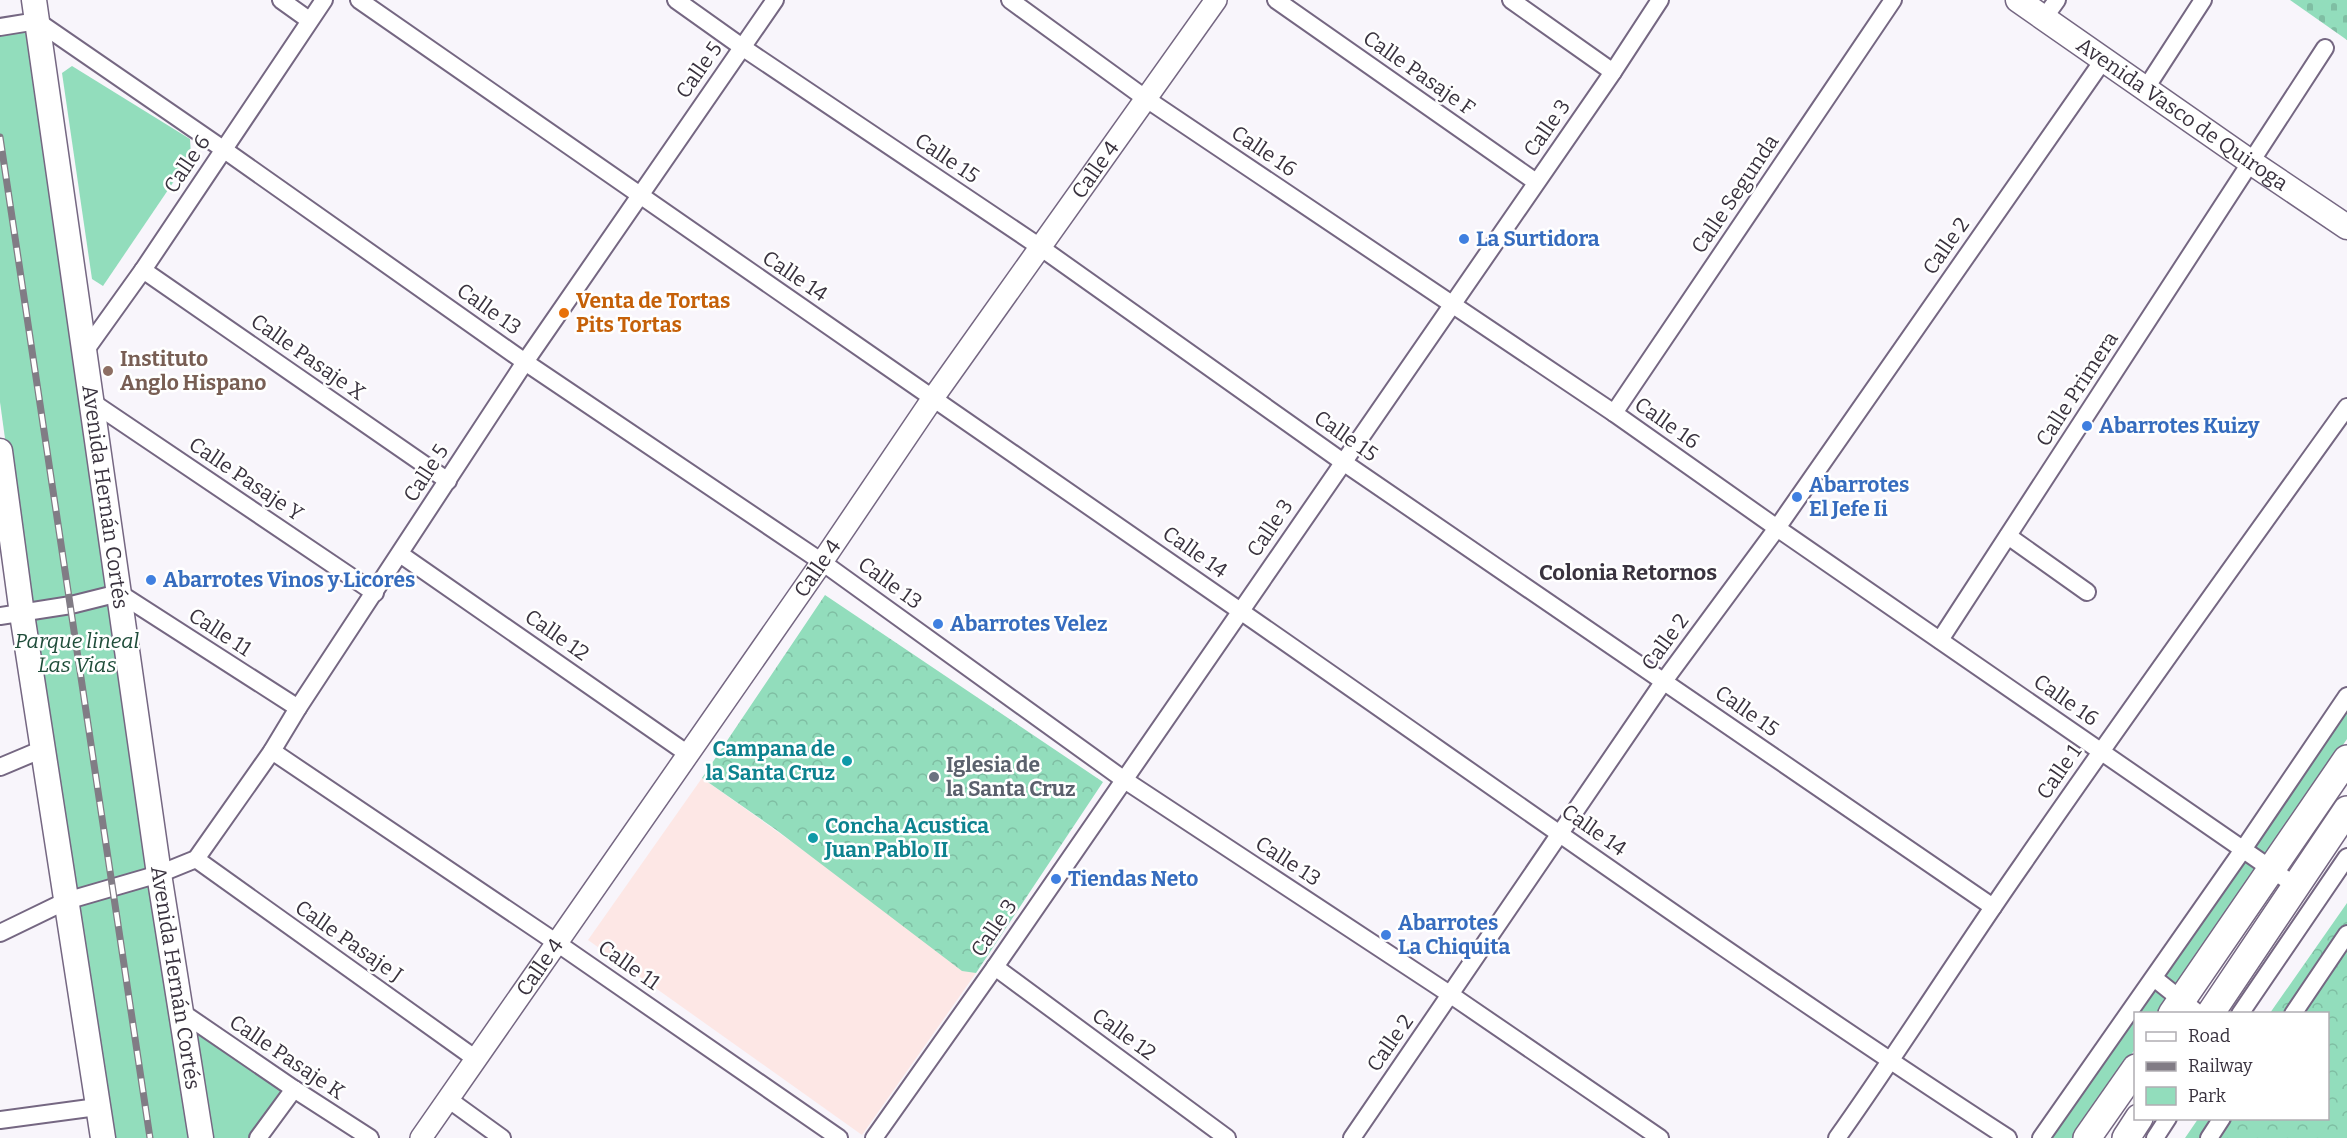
<svg xmlns="http://www.w3.org/2000/svg" width="2347" height="1138" font-family="Bitter,serif">
<style>
.education{fill:#fde7e5}
.green{fill:#92ddbc}
.forest{fill:url(#forest-crowns)}
.cemetery{fill:url(#cemetery-stones)}
.lines{fill:none;stroke-linecap:round;stroke-linejoin:round}
.minor-casing{stroke:#756782;stroke-width:20}
.tertiary-casing{stroke:#756782;stroke-width:24}
.secondary-casing{stroke:#756782;stroke-width:27}
.primary-casing{stroke:#756782;stroke-width:30}
.minor{stroke:#fff;stroke-width:16}
.tertiary{stroke:#fff;stroke-width:21}
.secondary{stroke:#fff;stroke-width:24}
.primary{stroke:#fff;stroke-width:27}
.rail-casing{stroke:#817c85;stroke-width:7}
.rail{stroke:#fff;stroke-width:4.5;stroke-dasharray:14;stroke-linecap:butt}
.shop-dot{fill:#3f7fe0;stroke:#fff;stroke-width:2}
.food-dot{fill:#e8710a;stroke:#fff;stroke-width:2}
.education-dot{fill:#8d6e63;stroke:#fff;stroke-width:2}
.culture-dot{fill:#0f9aa8;stroke:#fff;stroke-width:2}
.worship-dot{fill:#6b7280;stroke:#fff;stroke-width:2}
.labels{text-anchor:middle;stroke-width:5;stroke-linejoin:round;paint-order:stroke}
.street-label{font-size:21px;fill:#39323e;stroke:#fff}
.shop-label{font-size:21px;font-weight:bold;fill:#366cbe;stroke:#fff;text-anchor:start}
.food-label{font-size:21px;font-weight:bold;fill:#c56008;stroke:#fff;text-anchor:start}
.education-label{font-size:21px;font-weight:bold;fill:#785e54;stroke:#fff;text-anchor:start}
.park-label{font-size:21px;font-style:italic;fill:#1f4d3a;stroke:#fff}
.culture-label{font-size:21px;font-weight:bold;fill:#0d838f;stroke:#fff;text-anchor:end}
.worship-label{font-size:21px;font-weight:bold;fill:#5b616d;stroke:#fff;text-anchor:start}
.neighbourhood-label{font-size:22px;font-weight:bold;fill:#39323e;stroke:#fff}
</style>
<defs>
<pattern id="forest-crowns" width="20" height="18" patternUnits="userSpaceOnUse" patternTransform="scale(1.5)"><rect width="20" height="18" fill="#92ddbc"/><path d="M2 6a3 3 0 1 1 6 0M12 15a3 3 0 1 1 6 0" fill="none" stroke="#7fbea3"/></pattern>
<pattern id="cemetery-stones" width="16" height="16" patternUnits="userSpaceOnUse" patternTransform="scale(1.5)"><rect width="16" height="16" fill="#92ddbc"/><path d="M2 7V4a2 2 0 0 1 4 0v3zM10 15v-3a2 2 0 0 1 4 0v3z" fill="#7fbea3"/></pattern>
</defs>
<rect width="100%" height="100%" fill="#f8f5fb"/>
<!-- education -->
<polygon class="education" points="702,778 976,973 862,1135 588,940"/>
<!-- green -->
<g class="green">
<polygon points="32,30 112,589 28,606 0,402 0,35"/>
<polygon points="72,66 190,139 191,156 103,286 92,279 62,73"/>
<polygon points="113,602 150,871 71,891 30,620"/>
<polygon points="2347,702 2347,739 2160,1013 2136,1014 2135,1049 2075,1138 2047,1138"/>
<polygon points="151,885 195,1138 111,1138 73,902"/>
<polygon points="190,1026 285,1092 251,1138 208,1138"/>
</g>
<!-- forest -->
<g class="forest">
<polygon points="825,595 1103,782 976,973 962,971 775,829 702,778"/>
<polygon points="2347,903 2347,1138 2185,1138 2198,1119 2328,1118 2328,1014 2270,1013"/>
</g>
<!-- cemetery -->
<polygon class="cemetery" points="2290,0 2347,0 2347,40"/>
<g class="lines">
<defs>
<g id="minor">
<polyline points="281,0 309,20"/>
<path d="M359,0C650,204 944,405 1236,608C1493,786 1746,968 2008,1138"/>
<polyline points="676,0 742,47 1040,247 1343,462 1993,907"/>
<polyline points="1010,0 1145,98 1614,413 1777,528 2296,886"/>
<polyline points="1276,0 1536,182"/>
<polyline points="1511,0 1613,72"/>
<polyline points="2044,18 2057,0"/>
<polyline points="0,27 37,21 223,149 525,362 822,562 1123,779 1451,995 1660,1138"/>
<polyline points="2146,88 2203,0"/>
<polyline points="143,270 448,481"/>
<polyline points="85,351 143,270 324,0"/>
<polyline points="92,402 375,593"/>
<polyline points="1614,413 1893,0"/>
<polyline points="2008,536 2087,592"/>
<polyline points="400,554 688,754"/>
<polyline points="0,616 71,605 119,593 298,708"/>
<polyline points="1940,640 2325,48"/>
<polyline points="272,751 557,943 839,1138"/>
<polyline points="0,767 43,749"/>
<polyline points="196,859 476,1059"/>
<polyline points="0,933 66,901 159,874 196,859 272,751 298,708 525,362 775,0"/>
<polyline points="995,967 1227,1138"/>
<polyline points="2154,978 2199,1014"/>
<polyline points="180,1011 294,1089 370,1138"/>
<polyline points="2240,1014 2347,857"/>
<polyline points="2293,1014 2347,934"/>
<polyline points="448,1099 502,1138"/>
<polyline points="0,1120 97,1107"/>
<polyline points="258,1138 294,1089"/>
<polyline points="874,1138 995,967 1613,72 1660,0"/>
<polyline points="1352,1138 1664,681 1777,528 2104,59"/>
<path d="M1837,1138C1901,1048 1959,955 2022,865C2128,711 2238,559 2347,407"/>
<polyline points="2041,1138 2242,851 2347,696"/>
<polyline points="2155,1138 2168,1118"/>
<polyline points="2209,1138 2222,1118"/>
</g>
<g id="tertiary">
<path id="s1" d="M421,1138L822,562L933,398L1216,0"/>
</g>
<g id="secondary">
<path id="s2" d="M34,0L159,874L201,1138"/>
<path id="s3" d="M2018,0L2252,163L2347,227"/>
<polyline points="0,451 22,614 103,1138"/>
</g>
<g id="primary">
<polyline points="2172,1014 2347,759"/>
<polyline points="2210,1014 2347,810"/>
<polyline points="2087,1138 2136,1068"/>
<polyline points="2126,1138 2139,1118"/>
</g>
</defs>
<!-- minor casing -->
<use href="#minor" class="minor-casing"/>
<!-- tertiary casing -->
<use href="#tertiary" class="tertiary-casing"/>
<!-- secondary casing -->
<use href="#secondary" class="secondary-casing"/>
<!-- primary casing -->
<use href="#primary" class="primary-casing"/>
<!-- minor -->
<use href="#minor" class="minor"/>
<!-- tertiary -->
<use href="#tertiary" class="tertiary"/>
<!-- secondary -->
<use href="#secondary" class="secondary"/>
<!-- primary -->
<use href="#primary" class="primary"/>
<defs>
<polyline id="rail" points="0,137 150,1138"/>
</defs>
<!-- rail casing -->
<use href="#rail" class="rail-casing"/>
<!-- rail -->
<use href="#rail" class="rail"/>
</g>
<!-- markers -->
<g class="shop-dot">
<circle cx="1464" cy="239" r="6"/>
<circle cx="2087" cy="426" r="6"/>
<circle cx="1797" cy="497" r="6"/>
<circle cx="151" cy="580" r="6"/>
<circle cx="938" cy="624" r="6"/>
<circle cx="1056" cy="879" r="6"/>
<circle cx="1386" cy="935" r="6"/>
</g>
<circle class="food-dot" cx="564" cy="313" r="6"/>
<circle class="education-dot" cx="108" cy="371" r="6"/>
<g class="culture-dot">
<circle cx="847" cy="761" r="6"/>
<circle cx="813" cy="838" r="6"/>
</g>
<circle class="worship-dot" cx="934" cy="777" r="6"/>
<g class="labels">
<!-- street labels -->
<g class="street-label">
<text transform="translate(699 70) rotate(-55)" y="7">Calle 5</text>
<text transform="translate(1419 73) rotate(35)" y="7">Calle Pasaje F</text>
<text dy="7" stroke="none"><textPath href="#s3" startOffset="200">Avenida Vasco de Quiroga</textPath></text>
<text transform="translate(1547 128) rotate(-55)" y="7">Calle 3</text>
<text transform="translate(1264 151) rotate(34)" y="7">Calle 16</text>
<text transform="translate(947 158) rotate(34)" y="7">Calle 15</text>
<text transform="translate(187 164) rotate(-56)" y="7">Calle 6</text>
<text dy="7" stroke="none"><textPath href="#s1" startOffset="1180">Calle 4</textPath></text>
<text transform="translate(1735 194) rotate(-56)" y="7">Calle Segunda</text>
<text transform="translate(1946 246) rotate(-55)" y="7">Calle 2</text>
<text transform="translate(795 276) rotate(34)" y="7">Calle 14</text>
<text transform="translate(489 309) rotate(35)" y="7">Calle 13</text>
<text transform="translate(308 357) rotate(35)" y="7">Calle Pasaje X</text>
<text transform="translate(2077 389) rotate(-57)" y="7">Calle Primera</text>
<text transform="translate(1667 423) rotate(35)" y="7">Calle 16</text>
<text transform="translate(1346 436) rotate(35)" y="7">Calle 15</text>
<text transform="translate(426 473) rotate(-57)" y="7">Calle 5</text>
<text transform="translate(246 479) rotate(34)" y="7">Calle Pasaje Y</text>
<text dy="7" stroke="none"><textPath href="#s2" startOffset="502">Avenida Hernán Cortés</textPath></text>
<text transform="translate(1270 528) rotate(-56)" y="7">Calle 3</text>
<text transform="translate(1195 552) rotate(35)" y="7">Calle 14</text>
<text dy="7" stroke="none"><textPath href="#s1" startOffset="694">Calle 4</textPath></text>
<text transform="translate(890 583) rotate(36)" y="7">Calle 13</text>
<text transform="translate(220 632) rotate(33)" y="7">Calle 11</text>
<text transform="translate(557 635) rotate(35)" y="7">Calle 12</text>
<text transform="translate(1665 642) rotate(-54)" y="7">Calle 2</text>
<text transform="translate(2066 700) rotate(35)" y="7">Calle 16</text>
<text transform="translate(1747 711) rotate(35)" y="7">Calle 15</text>
<text transform="translate(2059 772) rotate(-55)" y="7">Calle 1</text>
<text transform="translate(1594 830) rotate(35)" y="7">Calle 14</text>
<text transform="translate(1288 861) rotate(33)" y="7">Calle 13</text>
<text transform="translate(994 928) rotate(-56)" y="7">Calle 3</text>
<text transform="translate(349 941) rotate(35)" y="7">Calle Pasaje J</text>
<text transform="translate(629 965) rotate(35)" y="7">Calle 11</text>
<text dy="7" stroke="none"><textPath href="#s1" startOffset="208">Calle 4</textPath></text>
<text dy="7" stroke="none"><textPath href="#s2" startOffset="988">Avenida Hernán Cortés</textPath></text>
<text transform="translate(1124 1034) rotate(36)" y="7">Calle 12</text>
<text transform="translate(1390 1043) rotate(-55)" y="7">Calle 2</text>
<text transform="translate(287 1057) rotate(34)" y="7">Calle Pasaje K</text>
</g>
<!-- shop labels -->
<g class="shop-label">
<text x="1476" y="246">La Surtidora</text>
<text x="2099" y="433">Abarrotes Kuizy</text>
<text x="1809" y="492">Abarrotes<tspan x="1809" dy="24">El Jefe Ii</tspan></text>
<text x="163" y="587">Abarrotes Vinos y Licores</text>
<text x="950" y="631">Abarrotes Velez</text>
<text x="1068" y="886">Tiendas Neto</text>
<text x="1398" y="930">Abarrotes<tspan x="1398" dy="24">La Chiquita</tspan></text>
</g>
<!-- food labels -->
<g class="food-label">
<text x="576" y="308">Venta de Tortas<tspan x="576" dy="24">Pits Tortas</tspan></text>
</g>
<!-- education labels -->
<g class="education-label">
<text x="120" y="366">Instituto<tspan x="120" dy="24">Anglo Hispano</tspan></text>
</g>
<!-- park labels -->
<g class="park-label">
<text x="77" y="648">Parque lineal<tspan x="77" dy="24">Las Vias</tspan></text>
</g>
<!-- culture labels -->
<g class="culture-label">
<text x="835" y="756">Campana de<tspan x="835" dy="24">la Santa Cruz</tspan></text>
<text x="825" y="833" text-anchor="start">Concha Acustica<tspan x="825" dy="24">Juan Pablo II</tspan></text>
</g>
<!-- worship labels -->
<g class="worship-label">
<text x="946" y="772">Iglesia de<tspan x="946" dy="24">la Santa Cruz</tspan></text>
</g>
<!-- neighbourhood labels -->
<g class="neighbourhood-label">
<text x="1628" y="580">Colonia Retornos</text>
</g>
</g>
<!-- legend -->
<rect x="2134" y="1012" width="195" height="108" fill="#ffffff" stroke="#b0adb2" stroke-width="1.5"/>
<rect x="2146" y="1032" width="30" height="9" fill="#ffffff" stroke="#b0adb2" stroke-width="1.5"/>
<text x="2188" y="1042" font-size="18" fill="#39323e">Road</text>
<rect x="2146" y="1062" width="30" height="9" fill="#817c85" stroke="#b0adb2" stroke-width="1.5"/>
<text x="2188" y="1072" font-size="18" fill="#39323e">Railway</text>
<rect x="2146" y="1087" width="30" height="18" fill="#92ddbc" stroke="#b0adb2" stroke-width="1.5"/>
<text x="2188" y="1102" font-size="18" fill="#39323e">Park</text>
</svg>
